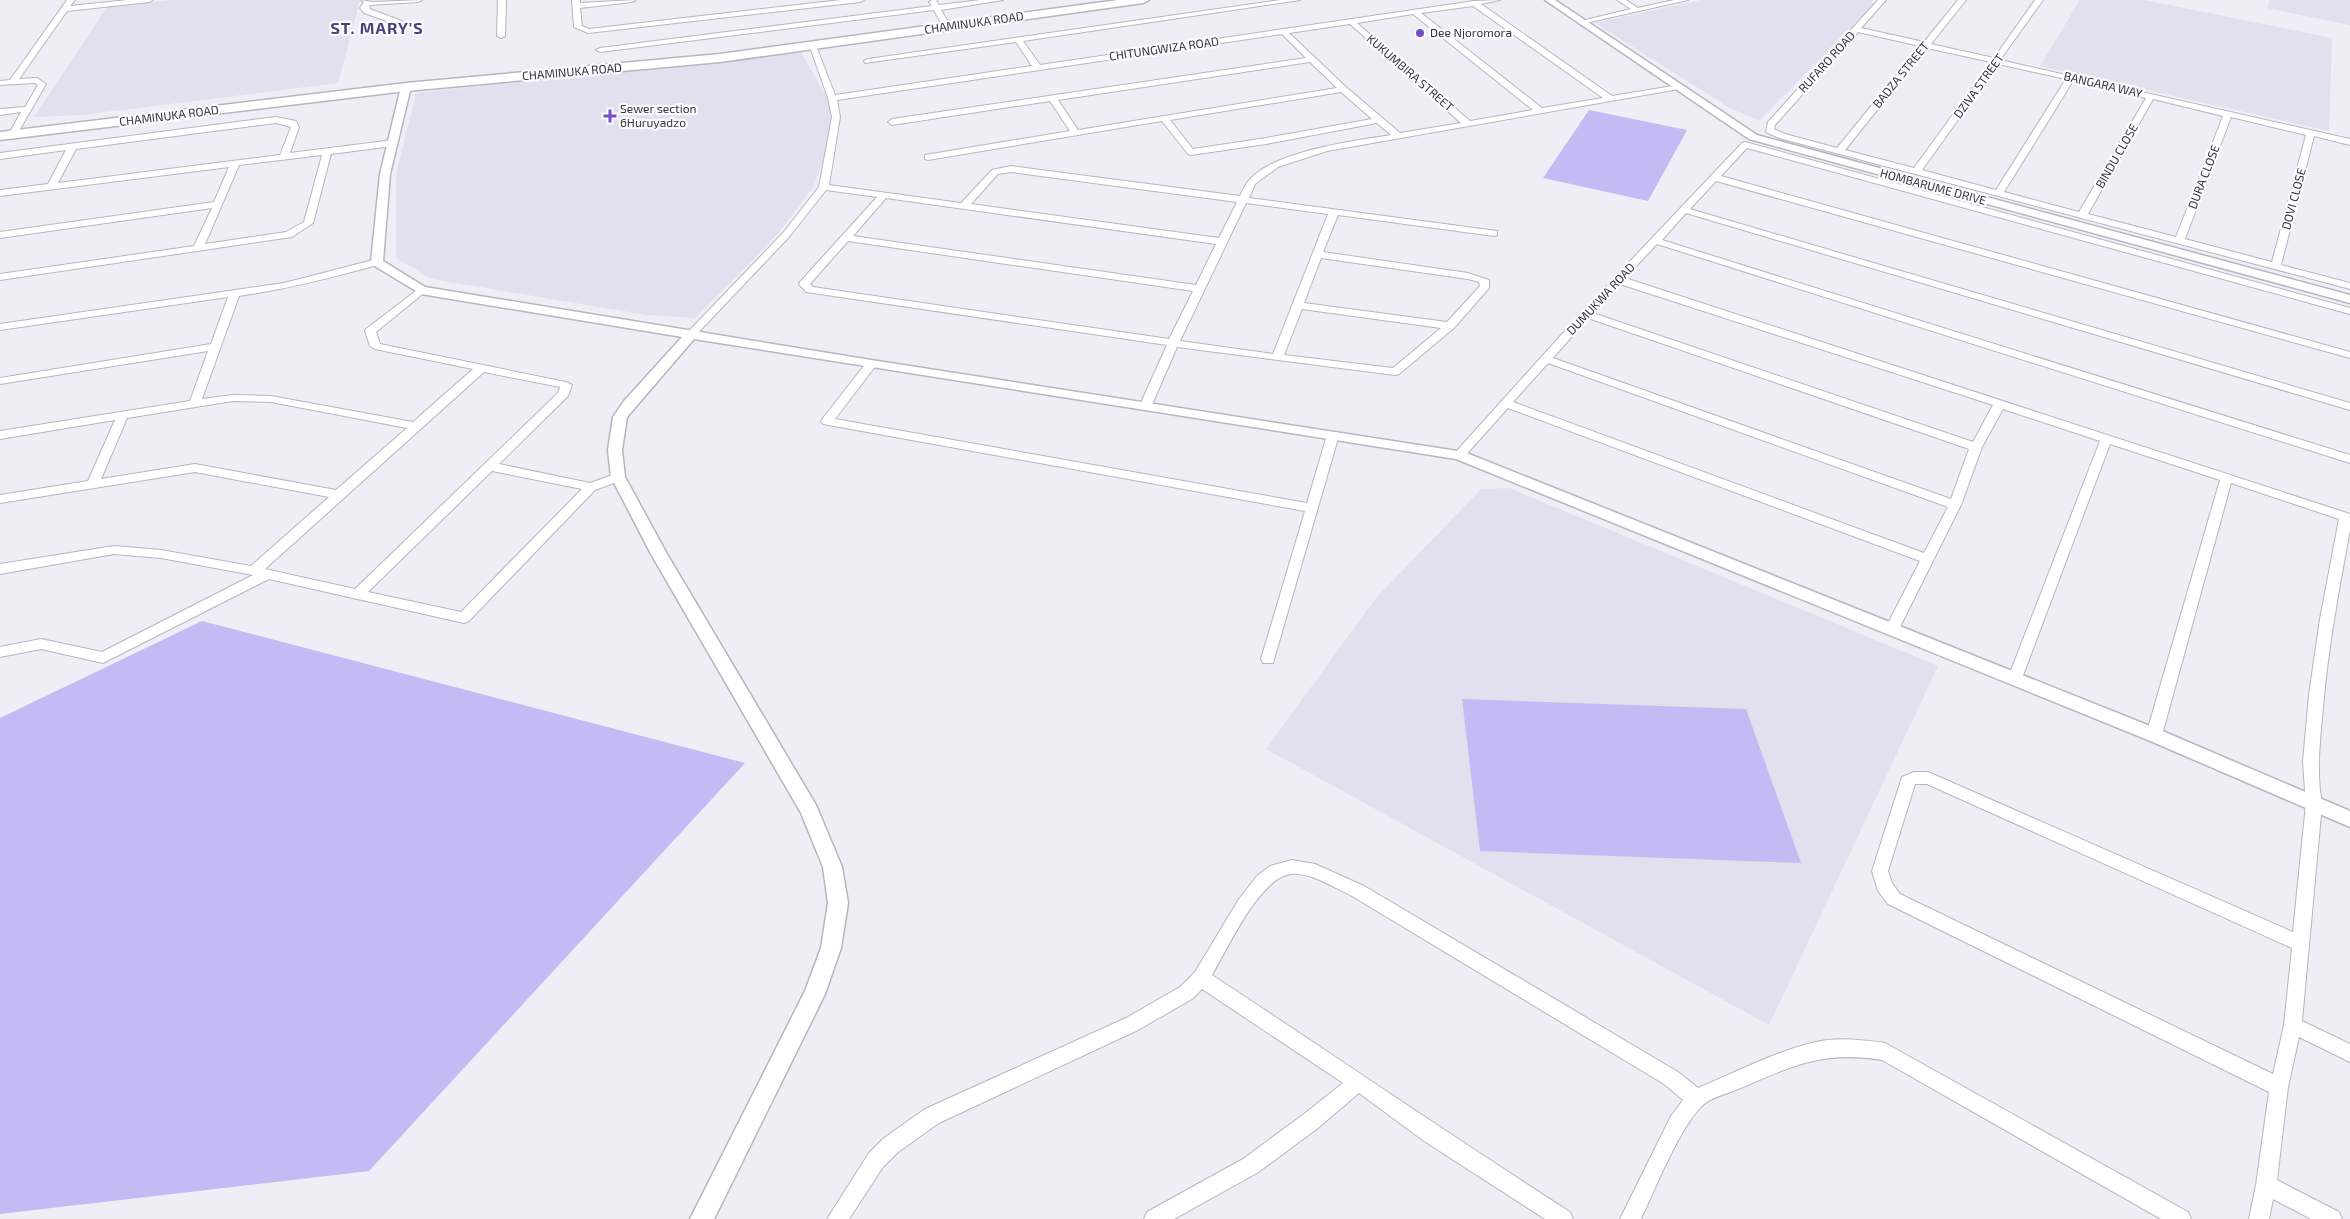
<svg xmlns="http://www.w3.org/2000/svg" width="2350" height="1219" font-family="'Exo 2',sans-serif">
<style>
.built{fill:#e2e0ef}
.green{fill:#c4bbf4}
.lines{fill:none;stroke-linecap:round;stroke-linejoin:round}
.minor-casing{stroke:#b7b6be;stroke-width:2}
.tertiary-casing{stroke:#b7b6be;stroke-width:3}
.primary-casing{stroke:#b7b6be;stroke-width:3}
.minor{fill:#fff;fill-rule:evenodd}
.tertiary{fill:#fff;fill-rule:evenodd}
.primary{fill:#fff;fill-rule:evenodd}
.poi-dot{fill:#724fc8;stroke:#fcfbff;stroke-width:2}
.labels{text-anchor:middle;stroke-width:4.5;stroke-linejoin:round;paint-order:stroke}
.far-street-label{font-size:12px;fill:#37363a;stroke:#fcfbff}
.far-poi-label{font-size:12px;fill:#37363a;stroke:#fcfbff;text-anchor:start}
.far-district-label{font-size:16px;font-weight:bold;letter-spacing:1px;fill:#4e407d;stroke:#fcfbff}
</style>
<rect width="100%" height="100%" fill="#efedf6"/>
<!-- built -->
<g class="built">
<polygon points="171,0 360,0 338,83 81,115 34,117 107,7"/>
<polygon points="1701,0 1871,0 1874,4 1759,121 1730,108 1595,23"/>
<polygon points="2080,0 2144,0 2332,38 2329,131 2040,66"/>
<polygon points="2270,0 2350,0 2350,25 2267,8"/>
<polygon points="801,52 840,121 813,187 777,235 695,318 647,315 432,279 396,258 396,175 416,93"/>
<polygon points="1509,488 1938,666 1769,1025 1266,749 1376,598 1481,489"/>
</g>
<!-- green -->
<g class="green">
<polygon points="1589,110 1687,130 1648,201 1543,178"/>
<polygon points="202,621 745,763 369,1171 0,1214 0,718"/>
<polygon points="1462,699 1746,709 1801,863 1480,851"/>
</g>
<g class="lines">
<defs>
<g id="minor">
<polygon points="67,0 75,0 70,6 128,0 153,0 149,2 67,11 19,79 37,78 46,84 16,136 10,136 9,134 21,112 0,115 0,109 25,107 38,85 35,83 0,85 0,81 10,80"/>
<polygon points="361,0 373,2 422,0 418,2 369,5 370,9 407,23 407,27 404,27 364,13 360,8 364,2"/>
<polygon points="498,0 506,0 505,36 501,38 497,36"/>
<polygon points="572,0 580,0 580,3 636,0 632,2 580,8 582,26 589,29 841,0 864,0 860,2 588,33 574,27"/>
<polygon points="932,0 936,0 939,5 981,0 1003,0 941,10 951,27 947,29 943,27 934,10 600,52 596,50 600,48 932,6 929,2"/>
<path d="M1280,0H1300L1023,41L1040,65L1474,1L1500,0L1481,4L1612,96L1679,85L1683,87L1679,89L1327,151L1278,167L1255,184L1249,198L1497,231V235L1494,236L1338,215L1323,252L1468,273L1489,280V288L1454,328L1399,374L1395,375L1177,347L1151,407L1145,410L1141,409L1139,407L1167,345L806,292L799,284L800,282L877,197L826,190L789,237L695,336H687L686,334L783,233L819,187L832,117L828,98L809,44L816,46L835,95L1032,66L1016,42L865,63L864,61L868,59ZM1473,6L1603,98L1542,108L1421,13ZM1413,14L1533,110L1470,121L1357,23ZM1350,24L1461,123L1400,133L1346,87L1289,33ZM1282,34L1306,58L892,119L888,122L892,125L1050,101L1070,131L925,155V159L928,160L1162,121L1188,154L1191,155L1266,144L1377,123L1391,135C1355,141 1269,151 1247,183C1244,187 1242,192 1240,196L1011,166L992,170L961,203L829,185L840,117L837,100ZM1310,62L1337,88L1078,130L1058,100ZM1341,92L1372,119L1266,138L1193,149L1170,120ZM1011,172L1237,202L1219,238L971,204L998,174ZM886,198L1216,244L1196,285L853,236ZM1246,203L1328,214L1273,354L1180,341ZM848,241L1193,291L1169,339L813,287L810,284ZM1321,258L1468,279L1479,282L1480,286L1447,322L1304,303ZM1302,309L1441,328L1393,368L1284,355Z"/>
<polygon points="1617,0 1626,0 1638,8 1674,0 1688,0 1581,24 1577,22 1631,9"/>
<path d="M1878,0H1886L1861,28L1924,42L1958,0H1966L1931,44L1994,58L2035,0H2043L2000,60L2350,139V145L2314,136L2281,265L2350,283V289L1779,138L1766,132L1768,122ZM1858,32L1920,46L1837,148L1785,134L1774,129L1775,125ZM1927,48L1991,62L1914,168L1845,150ZM1998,64L2066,79L1996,190L1922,170ZM2073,81L2146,98L2079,212L2004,192ZM2153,99L2223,116L2176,237L2088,214ZM2231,117L2306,135L2272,262L2185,239Z"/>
<path d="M276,117L296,121L299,127L290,153L393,140L397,143L393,146L331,154L313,223L292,237L0,280V274L194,246L212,208L0,238V232L214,202L229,167L0,196V190L48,184L66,150L0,159V153ZM276,123L291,127L280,155L58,183L76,149ZM322,155L304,222L286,232L205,244L239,165Z"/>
<path d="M1745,142L2350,308V314L1747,148L1721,176L2350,352V358L1716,181L1690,209L2350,403V410L1686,213L1662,240L2350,455V463L1657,244L1625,278L2350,514V530C2339,589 2328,648 2323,708C2320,740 2316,772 2322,804L2302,1021L2350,1044V1062L2299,1037L2288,1087L2277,1180L2339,1212L2342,1219H2311L2273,1199L2269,1219H2249L2256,1185L2269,1092L1888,904L1878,891L1872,871L1902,777L1914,772H1928L2293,932L2306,804L2303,762L2309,695L2320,619L2339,519L2231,483L2162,735L2159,739L2154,741L2149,739L2146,735L2220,480L2110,444L2022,678L2020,682H2010L2008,678L2100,441L2003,409L1982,447L1961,505L1897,633H1887L1885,629L1920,561L1508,408L1463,458H1455L1453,455L1582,312L1742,143ZM1620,284L1993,405L1973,442L1593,313ZM1588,318L1969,449L1951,499L1553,358ZM1548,363L1948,507L1924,553L1513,402ZM1915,784H1927L2292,948L2284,1025L2273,1074L1900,894L1892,883L1888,871Z"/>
<path d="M377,259L382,262L381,264C334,277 288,289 239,296L202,399L233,395L271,396L413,422L473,369L375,349L370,346L365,331L366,329L421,287L426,290L425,292L376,332L380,344L566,382L572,385L568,396L499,464L590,483L618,473L624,477L622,480L595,490L469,621L464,623L269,579L103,663L41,649L0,657V647L41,639L102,652L253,575L161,558L114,554L0,574V564L114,546L161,550L251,566L329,497L195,472L0,503V495L88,481L115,420L0,439V431L190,401L208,351L0,384V378L211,344L228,297L0,330V324L284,283ZM484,372L560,387L558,393L355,589L265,569ZM233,401L271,402L407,428L336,490L195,464L101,479L127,418ZM492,471L582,489L461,612L368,592Z"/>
<polygon points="871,361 877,364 835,419 1307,503 1327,435 1329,432 1337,432 1339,435 1273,663 1263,663 1261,659 1305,511 823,424 821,421 823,418 867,362"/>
<path d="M1292,860L1315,864L1364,886L1678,1072L1698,1088C1736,1072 1776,1051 1816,1042C1838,1037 1863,1040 1885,1043L2188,1212L2191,1219H2161L1882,1060C1822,1050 1790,1067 1736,1090C1726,1094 1709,1098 1702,1106C1680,1127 1655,1189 1641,1219H1620L1671,1116L1683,1100L1664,1084L1352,896C1334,888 1311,872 1291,874C1259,878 1227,950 1212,975C1332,1054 1450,1135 1570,1212L1573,1219H1545L1424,1141L1359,1093L1318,1128L1257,1173L1174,1219H1144L1147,1212L1243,1159L1304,1114L1343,1083L1202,989L1192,999L1138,1030L939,1123L898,1152L883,1167L849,1219H827L869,1153L884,1138L925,1109L1126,1018L1180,987L1195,972L1239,899L1257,876L1270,866Z"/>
</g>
<g id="tertiary">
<polygon points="1545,0 1555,0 1757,135 2350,295 2350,303 1749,139"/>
<polygon points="406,84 411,87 390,174 383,261 425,287 871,360 1464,452 2160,730 2350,811 2350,827 2148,740 1456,459 694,339 627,417 622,450 625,477 667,554 816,805 842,867 848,903 841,948 825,994 714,1219 690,1219 805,991 821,948 828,903 823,867 801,813 651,554 611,477 608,450 613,417 624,401 682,337 421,294 373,265 371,262 380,174 401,87"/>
</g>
<polygon id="primary" points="1118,0 1149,0 1143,3 720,62 406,91 0,140 0,132 406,83 720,54"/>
</defs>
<!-- minor casing -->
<use href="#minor" class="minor-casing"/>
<!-- tertiary casing -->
<use href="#tertiary" class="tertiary-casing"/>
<!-- primary casing -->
<use href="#primary" class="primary-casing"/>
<!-- minor -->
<use href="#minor" class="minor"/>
<!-- tertiary -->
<use href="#tertiary" class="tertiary"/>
<!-- primary -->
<use href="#primary" class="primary"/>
</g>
<!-- markers -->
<g class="poi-dot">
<circle cx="1420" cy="33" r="5"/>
<path d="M607.5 108.5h5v5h5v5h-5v5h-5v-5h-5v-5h5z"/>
</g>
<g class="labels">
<!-- far-street labels -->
<g class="far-street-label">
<text transform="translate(974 23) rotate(-8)" y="4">CHAMINUKA ROAD</text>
<text transform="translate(1164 49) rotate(-8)" y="4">CHITUNGWIZA ROAD</text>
<text transform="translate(1827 62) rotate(-48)" y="4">RUFARO ROAD</text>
<text transform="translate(572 72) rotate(-5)" y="4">CHAMINUKA ROAD</text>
<text transform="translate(1410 73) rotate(41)" y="4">KUKUMBIRA STREET</text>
<text transform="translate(1901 75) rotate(-51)" y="4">BADZA STREET</text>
<text transform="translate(2103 85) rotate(13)" y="4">BANGARA WAY</text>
<text transform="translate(1979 86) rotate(-54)" y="4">DZIVA STREET</text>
<text transform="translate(169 116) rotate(-7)" y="4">CHAMINUKA ROAD</text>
<text transform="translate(2117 156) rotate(-60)" y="4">BINDU CLOSE</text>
<text transform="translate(2204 177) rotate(-69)" y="4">DURA CLOSE</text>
<text transform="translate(1933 187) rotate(15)" y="4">HOMBARUME DRIVE</text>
<text transform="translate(2294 199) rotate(-75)" y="4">DOVI CLOSE</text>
<text transform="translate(1601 299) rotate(-47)" y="4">DUMUKWA ROAD</text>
</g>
<!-- far-poi labels -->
<g class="far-poi-label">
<text x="1430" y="37">Dee Njoromora</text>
<text x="620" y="113">Sewer section<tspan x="620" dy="14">6Huruyadzo</tspan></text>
</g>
<!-- far-district labels -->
<g class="far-district-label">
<text x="377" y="34">ST. MARY'S</text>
</g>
</g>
</svg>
